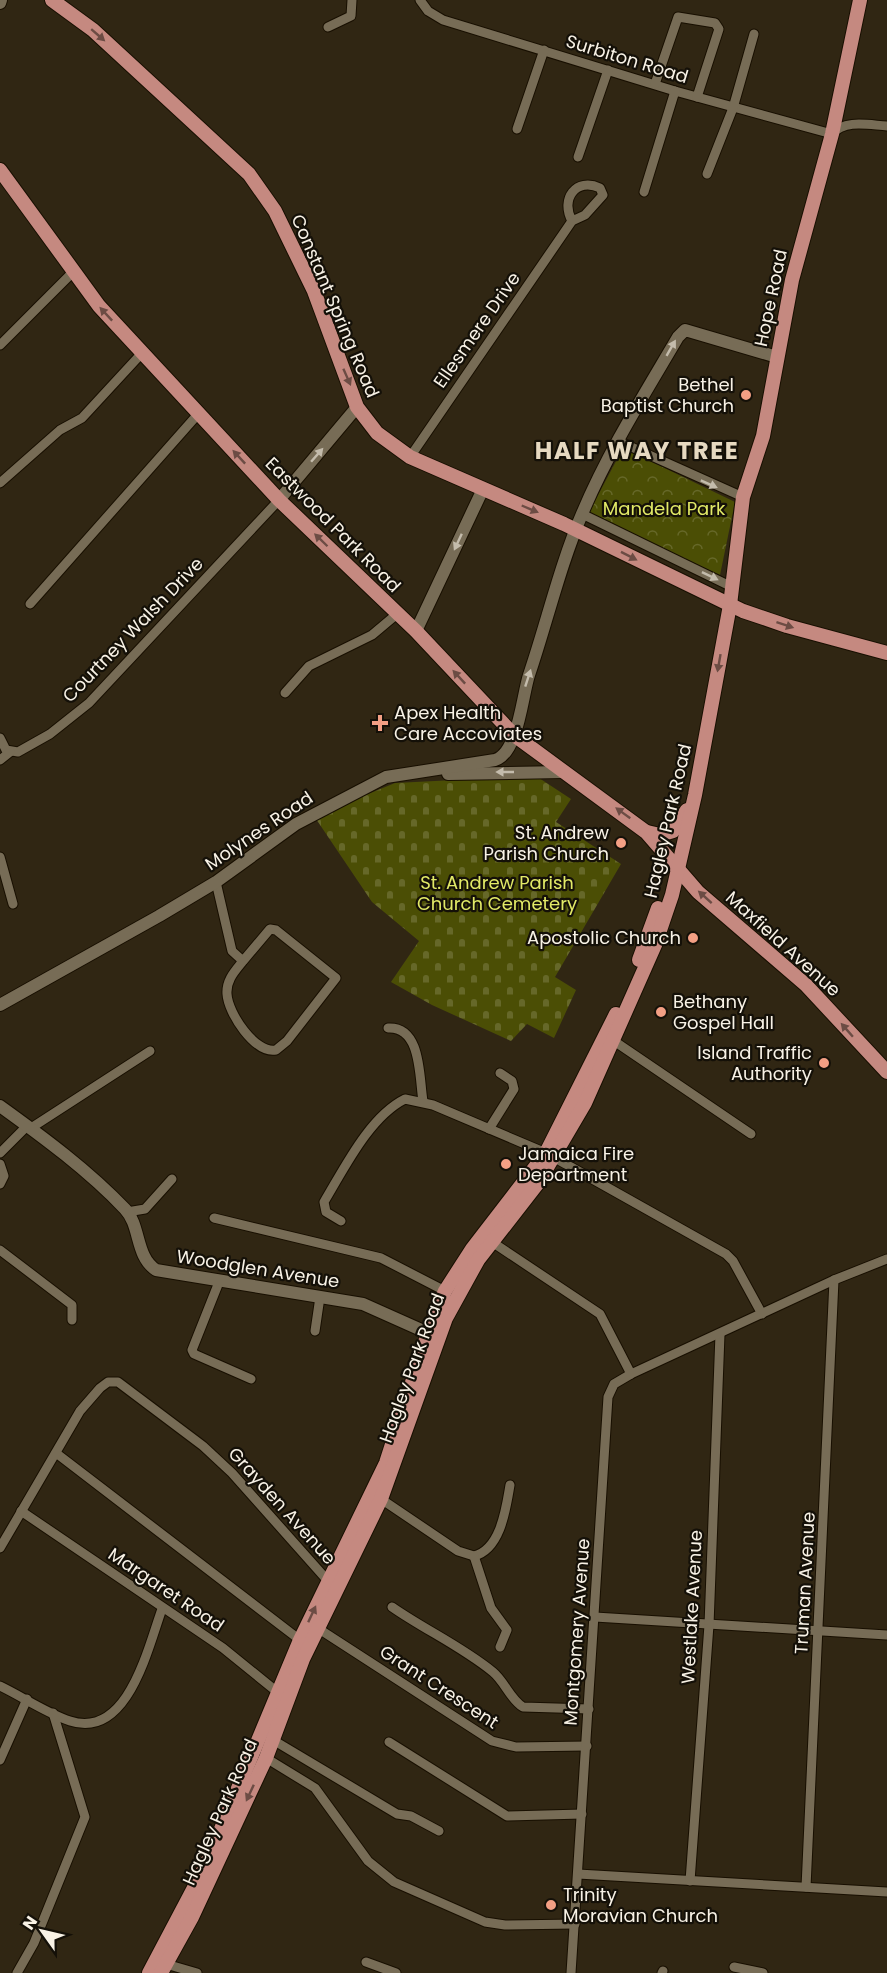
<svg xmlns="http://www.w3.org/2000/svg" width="887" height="1973" font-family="Poppins,sans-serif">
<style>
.cemetery{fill:url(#cemetery-stones)}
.park{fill:url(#park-crowns)}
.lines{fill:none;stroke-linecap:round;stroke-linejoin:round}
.street-casing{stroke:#180f00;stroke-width:11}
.secondary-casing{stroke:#180f00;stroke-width:14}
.primary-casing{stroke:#180f00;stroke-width:16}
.street{stroke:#776c56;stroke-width:9}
.secondary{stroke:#776c56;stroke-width:12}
.primary{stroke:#c58980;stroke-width:14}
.oneway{fill:#6c4c44}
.oneway2{fill:#c4bcac}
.poi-dot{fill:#f39f84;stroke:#141008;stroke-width:2}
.labels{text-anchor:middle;stroke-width:4.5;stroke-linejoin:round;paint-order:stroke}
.street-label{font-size:18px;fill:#f8f2e6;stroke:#141008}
.poi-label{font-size:18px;fill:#f8f2e6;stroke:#141008;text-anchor:end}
.park-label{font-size:18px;fill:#e2ea67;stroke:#141008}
.district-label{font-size:24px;font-weight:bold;letter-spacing:1.5px;fill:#e6d9c1;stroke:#141008}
</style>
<defs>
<pattern id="cemetery-stones" width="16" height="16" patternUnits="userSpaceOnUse" patternTransform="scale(1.5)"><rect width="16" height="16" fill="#4b4e05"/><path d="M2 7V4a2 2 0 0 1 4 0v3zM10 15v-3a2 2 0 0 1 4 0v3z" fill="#666829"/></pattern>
<pattern id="park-crowns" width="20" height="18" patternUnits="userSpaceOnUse" patternTransform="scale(1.5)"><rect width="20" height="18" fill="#4b4e05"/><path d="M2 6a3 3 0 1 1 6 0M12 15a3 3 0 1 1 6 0" fill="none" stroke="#666829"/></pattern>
</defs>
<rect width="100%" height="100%" fill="#302613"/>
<!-- cemetery -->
<polygon class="cemetery" points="536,776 571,799 556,822 621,864 555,977 576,990 554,1038 527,1024 511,1041 432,1005 391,982 419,941 372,902 314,816 395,783"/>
<!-- park -->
<polygon class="park" points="623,448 735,502 720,575 588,514"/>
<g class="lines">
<defs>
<g id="street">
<path d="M420,0L428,11L443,20L675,91L832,134C845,119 869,125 887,126"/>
<polyline points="328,27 351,16 352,0"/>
<polyline points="655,84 678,17 715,23 719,29 697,97"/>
<polyline points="517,129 544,50"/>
<polyline points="578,157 608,70"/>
<polyline points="707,174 733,108 754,34"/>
<polyline points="644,192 675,91"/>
<polyline points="0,345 73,272"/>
<polyline points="618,441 743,497"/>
<path d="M410,457L572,221C560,199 576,177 600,188L603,195L585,215L572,221"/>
<polyline points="0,483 60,430 82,418 142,353"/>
<polyline points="582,514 730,586"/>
<polyline points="30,604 199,413"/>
<polyline points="285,693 309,666 372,635 397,614"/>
<polyline points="0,738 6,750 18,752 50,734 89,703 279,500"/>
<polyline points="0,760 10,752"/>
<polyline points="0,857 13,904"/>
<path d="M216,882L232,951L243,961L270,929L276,930L336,978L287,1041L276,1050C255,1054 228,1013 227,994C226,980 235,971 243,961"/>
<path d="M388,1028C422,1026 419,1078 423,1101"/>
<polyline points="614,1041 751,1134"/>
<polyline points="31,1128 150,1051"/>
<polyline points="489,1129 514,1089 512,1081 500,1073"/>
<polyline points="0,1153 27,1126"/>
<polyline points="555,1158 726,1254 733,1261 762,1314"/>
<polyline points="0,1164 4,1176 0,1184"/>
<polyline points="127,1212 145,1209 172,1179"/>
<polyline points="214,1218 381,1258 445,1291"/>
<path d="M341,1221L326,1212L324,1202C344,1169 369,1117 405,1099L433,1105L546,1153"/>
<polyline points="492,1242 600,1314 631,1374"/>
<polyline points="0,1250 72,1305 72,1320"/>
<polyline points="219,1282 192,1350 194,1354 251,1379"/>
<polyline points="315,1331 320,1297"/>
<polyline points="56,1453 300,1640"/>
<path d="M381,1499L458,1551L474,1556C501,1549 506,1508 510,1485"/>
<polyline points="21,1511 223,1648 281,1695"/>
<polyline points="0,1548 80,1411 100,1388 108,1382 118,1382 203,1446 232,1473 328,1581"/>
<polyline points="474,1556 491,1608 507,1630 500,1647"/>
<path d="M392,1607C425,1630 461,1646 493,1672C505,1682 510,1699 523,1707L589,1709"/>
<polyline points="595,1617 887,1635"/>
<polyline points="319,1629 492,1741 516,1747 587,1746"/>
<path d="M0,1686C23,1697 46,1713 70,1721C128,1740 148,1647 162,1609"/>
<polyline points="273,1740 397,1814 411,1816 439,1831"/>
<polyline points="389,1742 507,1816 582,1814"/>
<polyline points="266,1758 315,1788 368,1861 394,1882 485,1922 505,1925 575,1924"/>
<polyline points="0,1760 27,1699"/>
<polyline points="578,1874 887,1892"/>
<polyline points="690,1881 709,1625 720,1334"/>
<polyline points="806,1887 834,1280"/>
<polyline points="366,1962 396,1973"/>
<polyline points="166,1964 197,1973"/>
<polyline points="734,1967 763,1973"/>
<polyline points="17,1973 34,1943 85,1817 53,1713"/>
<polyline points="571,1973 608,1397 614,1384 631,1374 834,1280 887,1259"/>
<polyline points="662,1973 663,1971"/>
</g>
<g id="secondary">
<polyline points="0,3 1,0"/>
<polyline points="279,500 357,407"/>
<polyline points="416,631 483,489"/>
<polyline points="448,774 563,772"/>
<path d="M0,1005L159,916L216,882L296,824L386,777L495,760C518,753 522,697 529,675C547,622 560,565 582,514C608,452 644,395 678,337L685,330L777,357"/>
<path d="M0,1106C43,1137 89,1171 125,1209C141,1226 135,1256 156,1270L363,1304L437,1337"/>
</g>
<g id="primary">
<polyline points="52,0 93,30 249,174 275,211 314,291 357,407 377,433 410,457 564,524 743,611 787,626 887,653"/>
<polyline points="0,170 99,306 279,500 416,631 514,735 646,832 698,892 806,985 887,1072"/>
<polyline points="647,832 660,835 673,831 687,810"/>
<polyline points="639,960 658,908"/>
<polyline points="149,1973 206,1865 300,1640 386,1463 428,1333 445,1291 472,1249 546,1153 616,1014"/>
<polyline points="161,1973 192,1917 266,1758 303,1659 381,1499 446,1318 478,1260 538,1183 585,1103 655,945 672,895 695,795 730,605 743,497 763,436 792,280 832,134 860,0"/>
</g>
</defs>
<!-- street casing -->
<use href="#street" class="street-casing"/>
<!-- secondary casing -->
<use href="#secondary" class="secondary-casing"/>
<!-- primary casing -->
<use href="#primary" class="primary-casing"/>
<!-- street -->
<use href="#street" class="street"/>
<!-- secondary -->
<use href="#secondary" class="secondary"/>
<!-- primary -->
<use href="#primary" class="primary"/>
</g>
<!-- one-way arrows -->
<defs><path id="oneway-solid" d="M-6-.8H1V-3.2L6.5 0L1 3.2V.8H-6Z" transform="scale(1.5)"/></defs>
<g class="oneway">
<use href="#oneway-solid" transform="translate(98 35) rotate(41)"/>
<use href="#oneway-solid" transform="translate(106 314) rotate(-133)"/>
<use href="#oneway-solid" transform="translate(347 377) rotate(66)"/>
<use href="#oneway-solid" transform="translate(239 457) rotate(-133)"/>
<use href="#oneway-solid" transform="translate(530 509) rotate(23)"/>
<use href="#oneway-solid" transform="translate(321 540) rotate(-136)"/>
<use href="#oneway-solid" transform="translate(629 556) rotate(27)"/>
<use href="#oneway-solid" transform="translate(785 625) rotate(18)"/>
<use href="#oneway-solid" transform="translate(719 663) rotate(100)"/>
<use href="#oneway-solid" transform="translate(459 677) rotate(-133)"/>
<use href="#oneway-solid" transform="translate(623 813) rotate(-144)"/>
<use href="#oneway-solid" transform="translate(705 897) rotate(-138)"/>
<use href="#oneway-solid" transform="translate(847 1030) rotate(-131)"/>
<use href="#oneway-solid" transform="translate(312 1614) rotate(-65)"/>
<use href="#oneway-solid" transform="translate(250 1793) rotate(115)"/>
</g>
<g class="oneway2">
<use href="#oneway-solid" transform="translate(671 348) rotate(-60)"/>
<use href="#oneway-solid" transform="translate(317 455) rotate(-49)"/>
<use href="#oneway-solid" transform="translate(709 484) rotate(24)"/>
<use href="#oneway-solid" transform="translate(458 542) rotate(115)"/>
<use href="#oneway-solid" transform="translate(710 576) rotate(26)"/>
<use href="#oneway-solid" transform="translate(528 678) rotate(-72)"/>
<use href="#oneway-solid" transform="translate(505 772) rotate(-180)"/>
</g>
<!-- markers -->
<g class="poi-dot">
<circle cx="746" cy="395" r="6"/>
<path d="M377 714h6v6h6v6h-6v6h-6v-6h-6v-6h6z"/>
<circle cx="621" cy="843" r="6"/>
<circle cx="693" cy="938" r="6"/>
<circle cx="661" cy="1012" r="6"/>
<circle cx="824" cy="1063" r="6"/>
<circle cx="506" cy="1164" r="6"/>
<circle cx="551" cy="1905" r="6"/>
</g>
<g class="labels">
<!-- street labels -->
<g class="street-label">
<text transform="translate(627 59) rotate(17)" y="6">Surbiton Road</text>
<text transform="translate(771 298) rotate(-78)" y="6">Hope Road</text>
<text transform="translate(335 306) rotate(67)" y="6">Constant Spring Road</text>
<text transform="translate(477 330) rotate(-55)" y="6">Ellesmere Drive</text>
<text transform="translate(333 525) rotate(45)" y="6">Eastwood Park Road</text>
<text transform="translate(133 630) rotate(-46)" y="6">Courtney Walsh Drive</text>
<text transform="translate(668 821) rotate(-77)" y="6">Hagley Park Road</text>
<text transform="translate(259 831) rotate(-34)" y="6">Molynes Road</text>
<text transform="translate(783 944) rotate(42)" y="6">Maxfield Avenue</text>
<text transform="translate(258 1269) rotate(9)" y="6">Woodglen Avenue</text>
<text transform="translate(412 1368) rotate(-70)" y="6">Hagley Park Road</text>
<text transform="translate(282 1506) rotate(48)" y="6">Grayden Avenue</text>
<text transform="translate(805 1583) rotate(-87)" y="6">Truman Avenue</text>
<text transform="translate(166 1590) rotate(34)" y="6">Margaret Road</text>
<text transform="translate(692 1607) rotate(-87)" y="6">Westlake Avenue</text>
<text transform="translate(577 1632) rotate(-86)" y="6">Montgomery Avenue</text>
<text transform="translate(439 1687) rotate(33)" y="6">Grant Crescent</text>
<text transform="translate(220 1812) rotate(-66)" y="6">Hagley Park Road</text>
</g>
<!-- poi labels -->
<g class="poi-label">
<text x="734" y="391">Bethel<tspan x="734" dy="21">Baptist Church</tspan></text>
<text x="394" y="719" text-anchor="start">Apex Health<tspan x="394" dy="21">Care Accoviates</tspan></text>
<text x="609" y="839">St. Andrew<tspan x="609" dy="21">Parish Church</tspan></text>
<text x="681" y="944">Apostolic Church</text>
<text x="673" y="1008" text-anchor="start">Bethany<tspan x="673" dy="21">Gospel Hall</tspan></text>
<text x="812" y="1059">Island Traffic<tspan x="812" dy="21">Authority</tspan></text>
<text x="518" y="1160" text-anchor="start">Jamaica Fire<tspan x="518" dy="21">Department</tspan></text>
<text x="563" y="1901" text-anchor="start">Trinity<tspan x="563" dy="21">Moravian Church</tspan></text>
</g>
<!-- park labels -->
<g class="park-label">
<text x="664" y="515">Mandela Park</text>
<text x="497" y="889">St. Andrew Parish<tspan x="497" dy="21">Church Cemetery</tspan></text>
</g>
<!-- district labels -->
<g class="district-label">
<text x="637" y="459">HALF WAY TREE</text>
</g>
</g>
<!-- north arrow -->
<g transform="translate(42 1931) rotate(304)" stroke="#141008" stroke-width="4.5" paint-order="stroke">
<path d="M0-4.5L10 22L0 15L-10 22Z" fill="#f8f2e6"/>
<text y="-9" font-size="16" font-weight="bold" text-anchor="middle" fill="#f8f2e6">N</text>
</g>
</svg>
